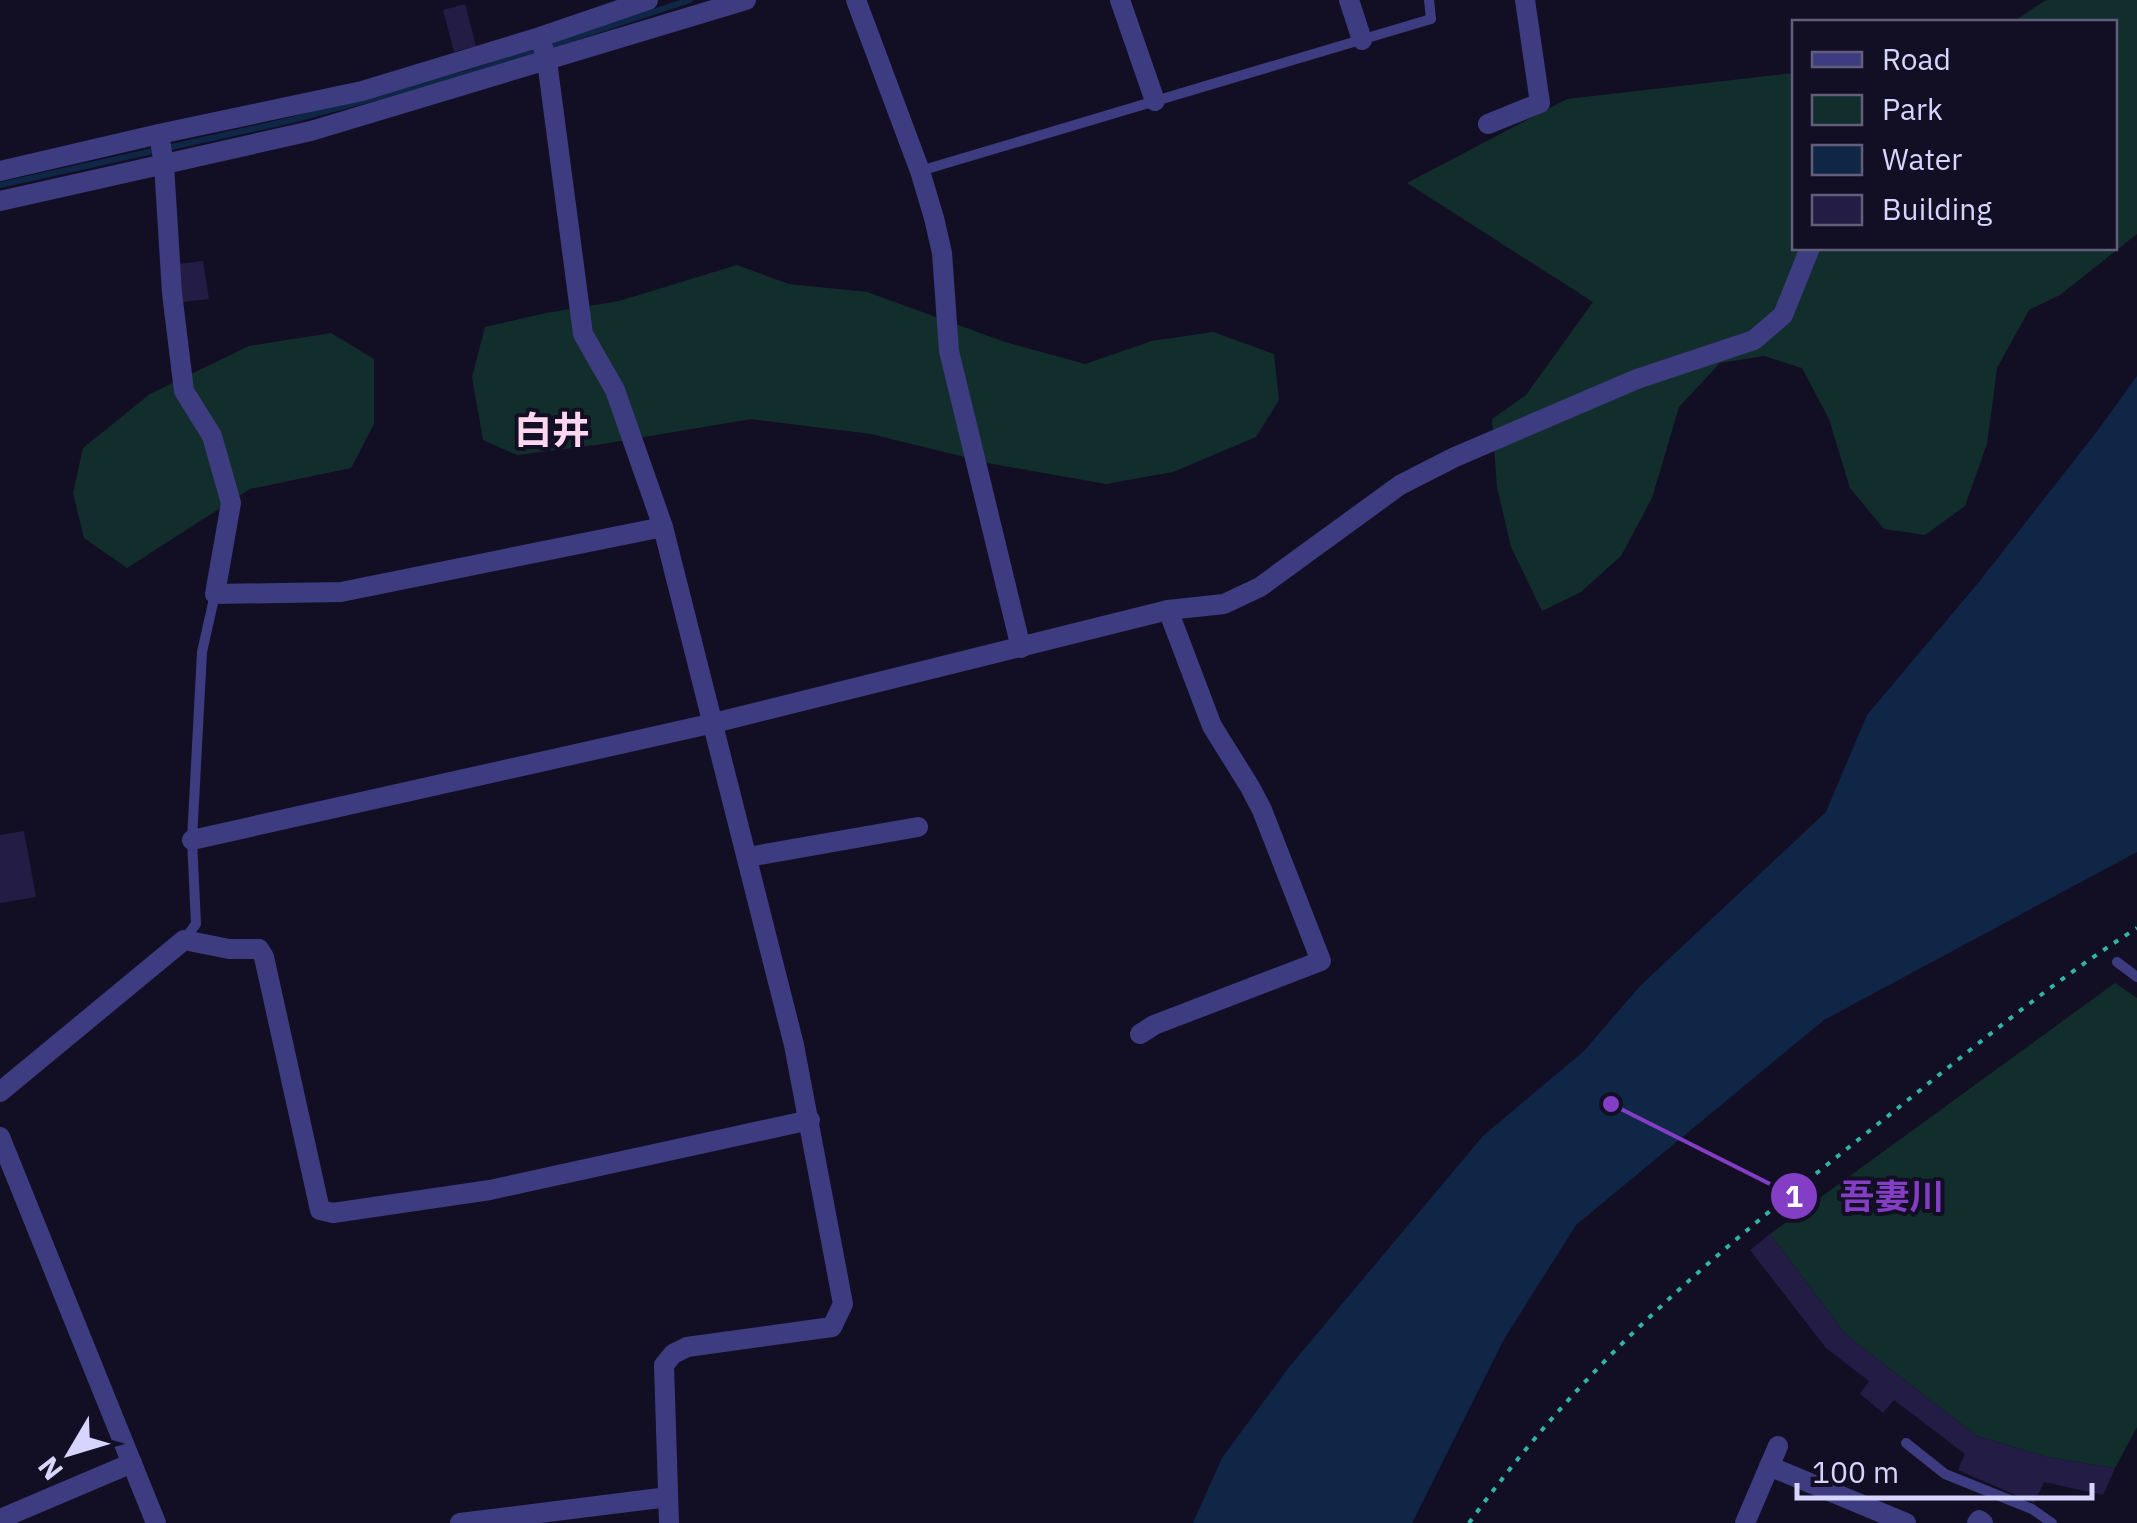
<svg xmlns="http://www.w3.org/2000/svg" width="2137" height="1523" font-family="'IBM Plex Sans','Noto Sans JP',sans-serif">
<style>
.green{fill:#122e2c}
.water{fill:#102647}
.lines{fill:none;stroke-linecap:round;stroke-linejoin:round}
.stream{stroke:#102647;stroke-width:6}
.building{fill:#231c44}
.path{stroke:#33b2a6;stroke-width:4;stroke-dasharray:5 8;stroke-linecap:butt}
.lane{stroke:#3d3c81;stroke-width:10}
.street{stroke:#3d3c81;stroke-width:20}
.labels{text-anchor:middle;stroke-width:8;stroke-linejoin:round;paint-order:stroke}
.quarter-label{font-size:38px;font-weight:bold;fill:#fdd6f0;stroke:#120f24}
.leader{fill:none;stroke:#843dc5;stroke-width:4}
.callout-dot{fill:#843dc5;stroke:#120f24;stroke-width:4}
.mark-label{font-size:30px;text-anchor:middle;font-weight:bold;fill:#fff}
.callout-label{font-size:35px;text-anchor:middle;font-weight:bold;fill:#843dc5;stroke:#120f24;stroke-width:8;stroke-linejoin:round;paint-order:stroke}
</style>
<rect width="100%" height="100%" fill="#120f24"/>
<!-- green -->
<g class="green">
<polygon points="2046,0 2137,0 2137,234 2060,295 2029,310 1997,368 1987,444 1965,506 1925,535 1884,529 1850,488 1829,419 1802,368 1764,356 1720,363 1679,407 1652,498 1621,556 1581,592 1542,611 1511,547 1497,487 1492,419 1526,395 1593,302 1407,183 1567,99 1794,73 1794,248 2114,248 2114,22 2013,22"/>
<polygon points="737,265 789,284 867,292 1005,342 1085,364 1152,341 1213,332 1274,354 1279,400 1256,437 1173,472 1106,484 993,464 871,434 751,419 596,445 517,455 483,440 472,377 485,327 546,313 619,301"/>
<polygon points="331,333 374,359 374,424 351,468 250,489 127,568 84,538 73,493 83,448 150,394 249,346"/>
<polygon points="2115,983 2137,998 2137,1427 2115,1468 2047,1457 1977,1436 1846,1335 1770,1234"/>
</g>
<!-- water -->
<polygon class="water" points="2137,376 2137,852 1824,1020 1576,1225 1504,1339 1412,1523 1193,1523 1222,1458 1290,1366 1483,1136 1584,1051 1640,986 1826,812 1867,715 1979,582 2098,430"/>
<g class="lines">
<!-- stream -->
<polyline class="stream" points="0,185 288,121 465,74 690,0"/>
</g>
<!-- building -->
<g class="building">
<polygon points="465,4 476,46 454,52 443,10"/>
<polygon points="203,261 209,299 183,302 178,264"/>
<polygon points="24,831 36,897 0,903 0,835"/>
<polygon points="1770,1234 1846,1335 1977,1436 2047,1457 2115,1468 2103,1495 2044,1482 2034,1503 1958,1470 1965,1454 1894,1400 1883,1413 1860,1394 1869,1381 1826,1348 1750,1250"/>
</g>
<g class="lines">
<!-- path -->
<path class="path" d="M1469,1523C1524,1447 1586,1376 1655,1312C1729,1242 1809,1179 1888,1116C1969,1051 2049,984 2137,928"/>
<!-- lane -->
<g class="lane">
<polyline points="920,171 1431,19 1429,0"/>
<polyline points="184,940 196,924 192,840 202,652 215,594"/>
<polyline points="2117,962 2137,977"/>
<polyline points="1906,1443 1945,1474 2032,1509 2052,1523"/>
</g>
<!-- street -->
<g class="street">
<polyline points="856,0 920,171 934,218 942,253 949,351 1021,648"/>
<polyline points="1120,0 1155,101"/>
<polyline points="1349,0 1362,40"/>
<polyline points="540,37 547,61 583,334 615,390 663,527 794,1045 843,1304 832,1327 687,1347 673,1354 664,1365 669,1523"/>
<polyline points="1488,124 1540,103 1525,0"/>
<polyline points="159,134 164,165 172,293 184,391 212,436 231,503 215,594 341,592 663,527"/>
<polyline points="0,171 159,134 362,91 540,37 648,0"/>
<polyline points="0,201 311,131 746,0"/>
<polyline points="192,840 714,723 1168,610 1224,604 1260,587 1400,485 1455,457 1637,379 1754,340 1783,315 1810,248"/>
<polyline points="748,857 918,827"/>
<polyline points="1140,1034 1154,1025 1321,961 1262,810 1250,787 1212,726 1168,610"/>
<polyline points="0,1092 184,940 229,949 259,949 264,957 320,1210 333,1213 490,1190 810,1120"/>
<polyline points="0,1137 156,1523"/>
<polyline points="1769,1466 1906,1523"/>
<polyline points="0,1519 132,1463"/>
<polyline points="460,1523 668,1497"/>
<polyline points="1745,1523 1778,1446"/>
<polyline points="1977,1523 1979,1520 1983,1523"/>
</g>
</g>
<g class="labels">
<!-- quarter labels -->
<g class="quarter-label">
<text x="552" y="444">白井</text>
</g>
</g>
<!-- callouts -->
<path class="leader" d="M1611 1104L1794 1196"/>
<g class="callout-dot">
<circle cx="1611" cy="1104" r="10"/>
<circle cx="1794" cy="1196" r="25"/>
</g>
<g class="mark-label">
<text x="1794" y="1207">1</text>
</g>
<g class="callout-label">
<text x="1892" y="1209">吾妻川</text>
</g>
<!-- legend -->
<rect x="1792" y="20" width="325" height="230" fill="#120f24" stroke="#615e7b" stroke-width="2.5"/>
<rect x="1812" y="52" width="50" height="15" fill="#3d3c81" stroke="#615e7b" stroke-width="2.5"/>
<text x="1882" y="70" font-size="30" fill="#d7d4fd">Road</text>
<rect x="1812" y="95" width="50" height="30" fill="#122e2c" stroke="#615e7b" stroke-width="2.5"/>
<text x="1882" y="120" font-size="30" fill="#d7d4fd">Park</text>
<rect x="1812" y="145" width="50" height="30" fill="#102647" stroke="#615e7b" stroke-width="2.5"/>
<text x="1882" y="170" font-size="30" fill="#d7d4fd">Water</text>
<rect x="1812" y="195" width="50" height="30" fill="#231c44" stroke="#615e7b" stroke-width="2.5"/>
<text x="1882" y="220" font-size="30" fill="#d7d4fd">Building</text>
<!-- north arrow -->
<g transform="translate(70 1453) rotate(232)" stroke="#120f24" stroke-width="8" paint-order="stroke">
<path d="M0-8L18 38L0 25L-18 38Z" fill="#d7d4fd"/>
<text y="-15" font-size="28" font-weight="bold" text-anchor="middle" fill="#d7d4fd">N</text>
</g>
<!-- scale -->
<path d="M1797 1483v15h295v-15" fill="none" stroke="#d7d4fd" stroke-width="5"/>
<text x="1812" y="1483" font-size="30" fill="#d7d4fd" stroke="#120f24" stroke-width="8" paint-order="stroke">100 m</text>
</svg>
